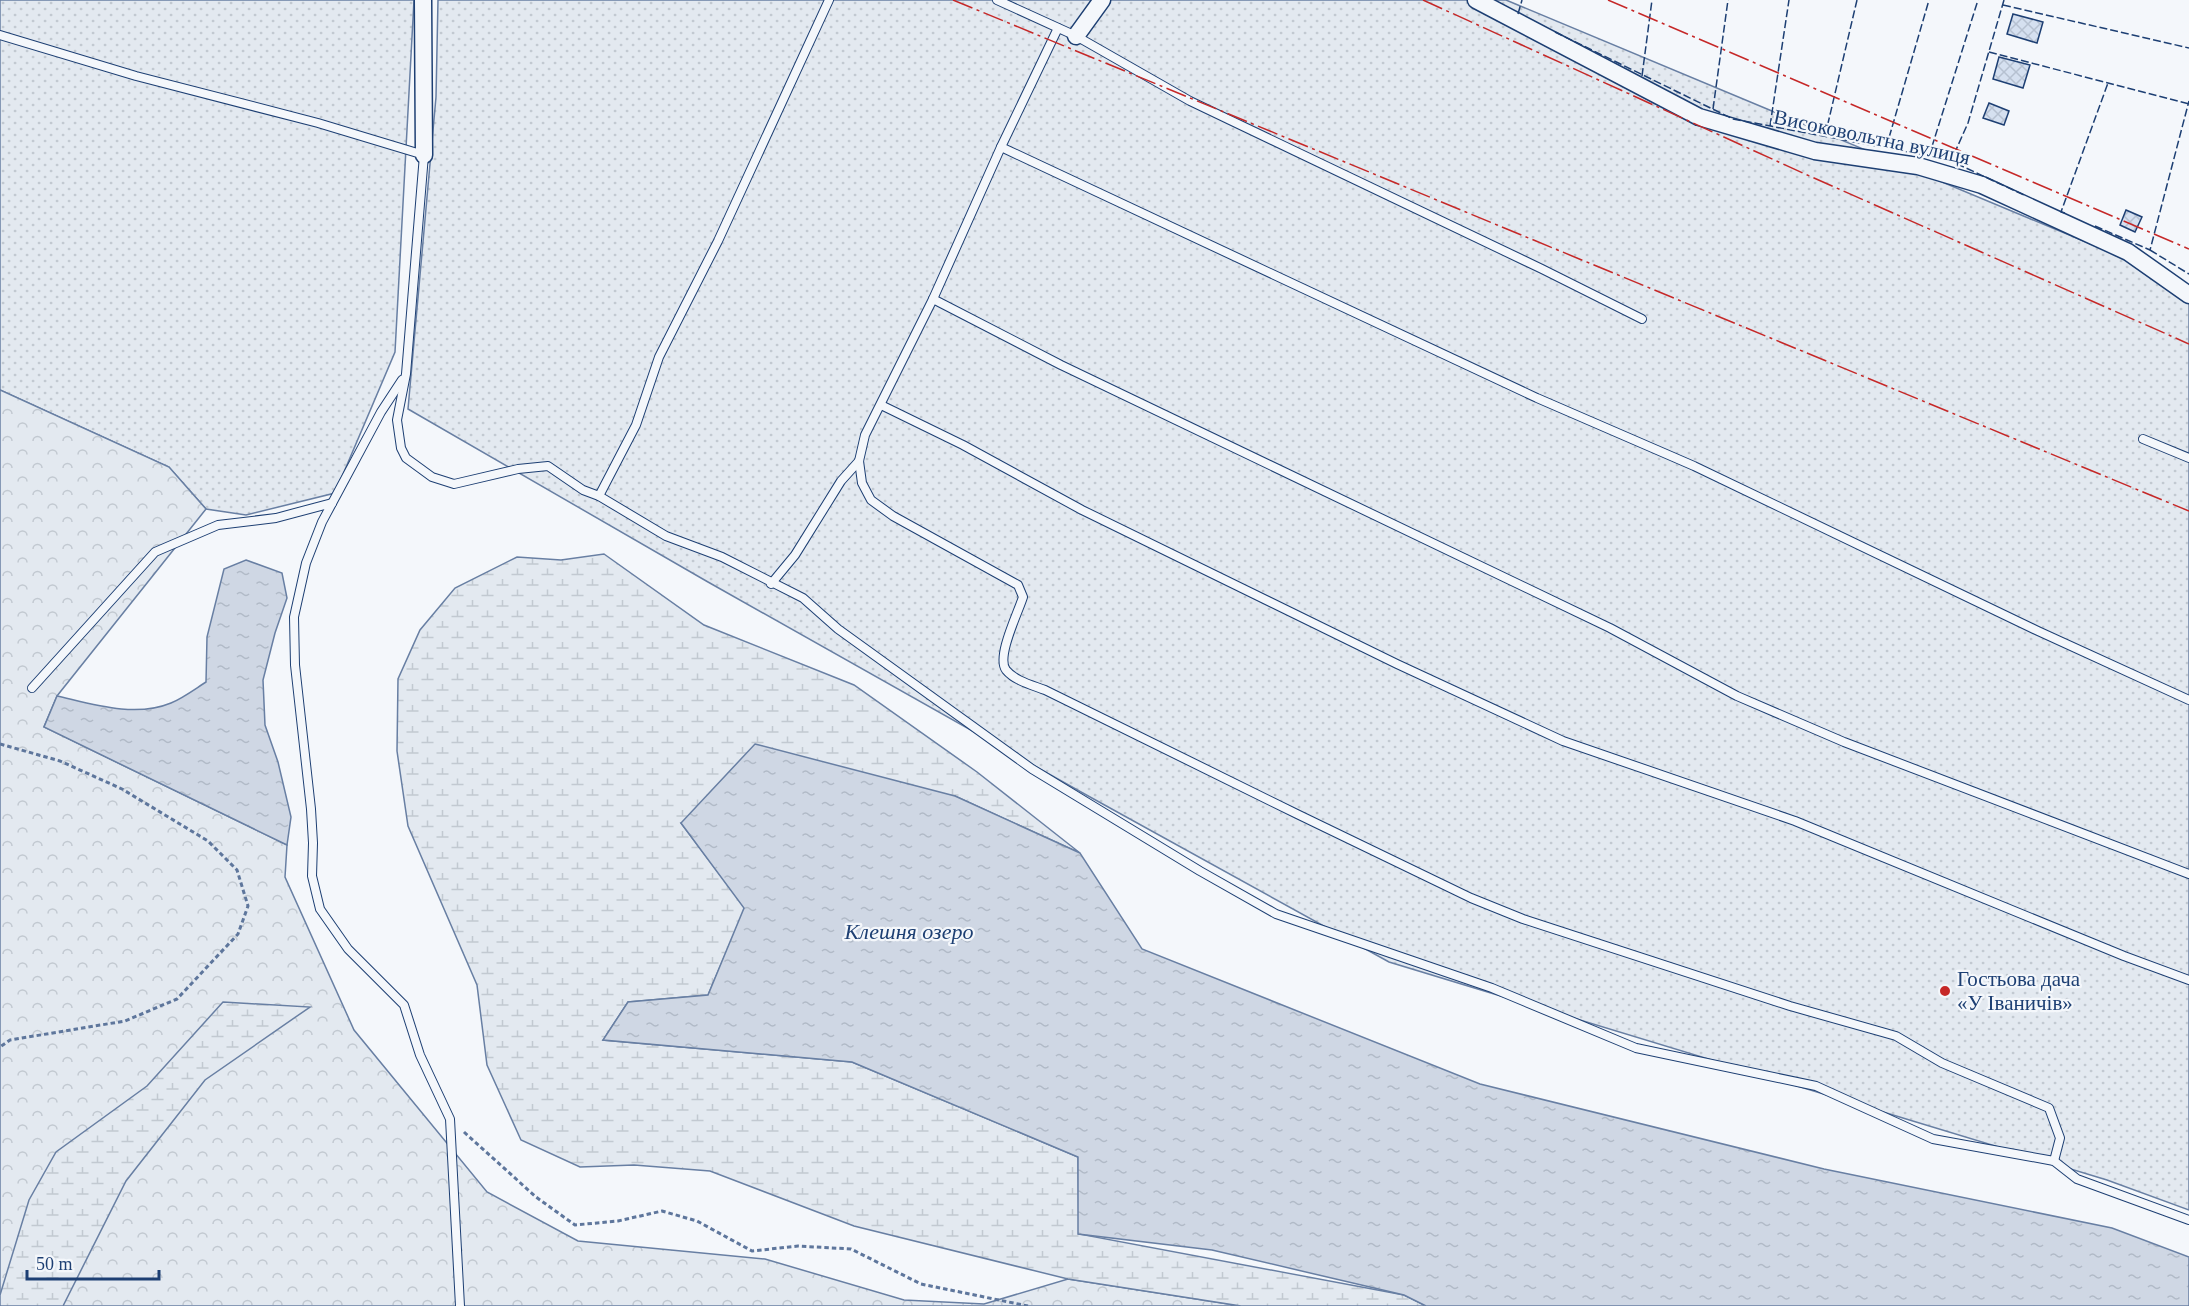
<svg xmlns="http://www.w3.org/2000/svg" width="2189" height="1306" font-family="Georgia,serif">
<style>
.grass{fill:url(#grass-dots);stroke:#687fa3;stroke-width:1.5}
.forest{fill:url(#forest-crowns);stroke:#687fa3;stroke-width:1.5}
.wetland{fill:url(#wetland-marsh);stroke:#687fa3;stroke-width:1.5}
.water{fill:url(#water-ripples);stroke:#687fa3;stroke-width:1.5}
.building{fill:url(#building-cross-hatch);stroke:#1d3f73;stroke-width:1.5}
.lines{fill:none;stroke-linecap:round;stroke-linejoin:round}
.service-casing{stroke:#1d3f73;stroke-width:10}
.minor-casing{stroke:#1d3f73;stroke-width:19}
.path{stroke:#5e769c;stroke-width:3;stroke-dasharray:4.5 3;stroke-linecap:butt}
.service{stroke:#f4f7fb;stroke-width:8}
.minor{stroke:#f4f7fb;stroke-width:16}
.fence{stroke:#1d3f73;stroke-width:1.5;stroke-dasharray:8 3;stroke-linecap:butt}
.power{stroke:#c62828;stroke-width:1.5;stroke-dasharray:21 4.5 3 4.5;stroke-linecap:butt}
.poi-dot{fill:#c62828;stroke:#f4f7fb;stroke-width:2}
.labels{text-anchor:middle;stroke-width:4.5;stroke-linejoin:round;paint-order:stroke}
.street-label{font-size:21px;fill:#1d3f73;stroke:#f4f7fb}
.poi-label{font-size:21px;fill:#1d3f73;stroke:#f4f7fb;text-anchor:start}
.water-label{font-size:22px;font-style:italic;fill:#1d3f73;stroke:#f4f7fb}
</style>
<defs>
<pattern id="grass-dots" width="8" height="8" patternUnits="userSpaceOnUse" patternTransform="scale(1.5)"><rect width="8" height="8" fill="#e3e9f0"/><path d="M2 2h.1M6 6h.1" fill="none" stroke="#c2c9d1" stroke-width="1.8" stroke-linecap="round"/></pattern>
<pattern id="forest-crowns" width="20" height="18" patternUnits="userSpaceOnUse" patternTransform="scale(1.5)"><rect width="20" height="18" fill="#e3e9f0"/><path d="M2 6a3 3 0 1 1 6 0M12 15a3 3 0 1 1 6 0" fill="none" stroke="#c2c9d1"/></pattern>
<pattern id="wetland-marsh" width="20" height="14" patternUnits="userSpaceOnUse" patternTransform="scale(1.5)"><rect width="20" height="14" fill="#e3e9f0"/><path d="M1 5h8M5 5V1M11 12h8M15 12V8" fill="none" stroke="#c2c9d1"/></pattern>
<pattern id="water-ripples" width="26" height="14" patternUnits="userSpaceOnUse" patternTransform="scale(1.5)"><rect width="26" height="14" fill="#cfd7e4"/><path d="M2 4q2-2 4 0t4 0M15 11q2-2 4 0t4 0" fill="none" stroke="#b1bac7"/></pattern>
<pattern id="building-cross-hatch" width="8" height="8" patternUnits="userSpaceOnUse" patternTransform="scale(1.5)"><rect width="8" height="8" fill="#d5e0f0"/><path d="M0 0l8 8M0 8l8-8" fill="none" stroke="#b6c1d1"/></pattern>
</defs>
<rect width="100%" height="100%" fill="#f4f7fb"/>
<!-- grass -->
<g class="grass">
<polygon points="0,0 414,0 395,352 335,493 246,515 206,509 169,467 0,390"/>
<polygon points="438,0 1506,0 2189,285 2189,1210 2107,1180 1389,962 1081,792 708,582 408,409 436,97"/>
</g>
<!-- forest -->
<polygon class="forest" points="0,390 169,467 206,509 57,696 44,727 287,845 285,877 354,1030 487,1192 578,1241 765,1259 904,1300 984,1304 1068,1279 1241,1306 0,1306"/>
<!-- wetland -->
<g class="wetland">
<polygon points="604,554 704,625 854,685 977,772 1080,853 955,796 681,823 745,908 708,995 628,1002 603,1040 852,1062 1078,1157 1079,1234 1404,1295 1426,1306 1241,1306 1068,1279 854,1226 710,1171 634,1165 580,1167 521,1140 487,1065 477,985 408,826 397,751 398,679 420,630 455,588 517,557 561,560"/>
<polygon points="223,1002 310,1007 205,1080 126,1181 63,1306 0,1306 0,1295 29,1200 56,1152 147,1086"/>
</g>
<!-- water -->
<g class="water">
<path d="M246,560L282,573L287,598L275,633L263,680L265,725L278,762L291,817L287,845L44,727L57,696C92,704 135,718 171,703C183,698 195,689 206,682L207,637L224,569Z"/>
<polygon points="755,744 955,796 1080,853 1142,949 1480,1084 1824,1169 2112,1228 2189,1257 2189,1306 1426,1306 1404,1295 1212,1250 1078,1234 1078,1157 852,1062 603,1040 628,1002 708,995 744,908 681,823"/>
</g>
<!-- building -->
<g class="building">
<polygon points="2013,14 2043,22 2037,43 2007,34"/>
<polygon points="1999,57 2030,65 2023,88 1993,79"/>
<polygon points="1989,103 2009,111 2004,125 1983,118"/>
<polygon points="2126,210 2142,217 2135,232 2120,225"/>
</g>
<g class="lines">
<defs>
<g id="service">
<polyline points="997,0 1076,36 1190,101 1542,269 1642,319"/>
<path d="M1058,28L1001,147L933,299L865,435L859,461L862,483L871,500L893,516L1018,585L1023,597C1018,613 996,657 1006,670C1015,681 1032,685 1045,690L1297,814L1471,898L1523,919L1790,1006L1896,1036L1942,1063L2049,1108L2060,1138L2054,1161"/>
<polyline points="0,35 136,76 318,123 424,155 406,374 397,420 401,448 406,458 432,477 454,484 518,469 548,466 583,490 599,496 666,536 722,557 803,598 838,629 1032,769 1200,871 1276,914 1492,988 1636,1048 1816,1086 1933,1139 2054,1161 2077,1179 2189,1220"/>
<polyline points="1001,147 1537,398 1694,466 2038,631 2189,700"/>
<polyline points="933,299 1061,365 1610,628 1737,696 1844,742 2189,874"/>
<polyline points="402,380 381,412 322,522 306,563 294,617 295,665 311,809 313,843 312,876 320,909 348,949 404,1005 420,1055 450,1119 460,1306"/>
<polyline points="881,405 963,445 1082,510 1397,664 1563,741 1795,821 2124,956 2189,980"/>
<polyline points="2143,439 2189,458"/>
<polyline points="599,496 636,425 659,357 718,241 829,0"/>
<polyline points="771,584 795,555 841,481 859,461"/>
<polyline points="32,688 155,552 218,525 276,518 332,503"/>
</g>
<g id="minor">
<polyline points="423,0 424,155"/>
<polyline points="1476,0 1699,117 1815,151 1918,166 1982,185 2128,252 2189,295"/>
<polyline points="1076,36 1102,0"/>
</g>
</defs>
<!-- service casing -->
<use href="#service" class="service-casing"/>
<!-- minor casing -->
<use href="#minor" class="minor-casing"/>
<!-- path -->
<g class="path">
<polyline points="0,744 60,761 122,789 208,841 237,870 248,906 238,934 177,999 125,1021 10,1040 0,1047"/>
<polyline points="464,1132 536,1197 575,1225 618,1221 662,1211 697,1221 752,1251 798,1246 851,1249 921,1284 1028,1306"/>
</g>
<!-- service -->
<use href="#service" class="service"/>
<!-- minor -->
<use href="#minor" class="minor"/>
<!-- fence -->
<g class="fence">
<polyline points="2004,0 1968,123 1951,161 2026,196"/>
<polyline points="2003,5 2189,48"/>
<polyline points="1518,14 1522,0"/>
<polyline points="1555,32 1733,119 1929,156 1978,0"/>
<polyline points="1989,52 2189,104"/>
<polyline points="1642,76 1652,0"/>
<polyline points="1713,109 1728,0"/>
<polyline points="1770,126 1789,0"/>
<polyline points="1825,136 1857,0"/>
<polyline points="1886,148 1929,0"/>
<polyline points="2065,213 2061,212 2108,83"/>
<polyline points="2095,226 2150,250 2189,101"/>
<polyline points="2150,250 2189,274"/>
</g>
<!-- power -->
<g class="power">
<polyline points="953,0 2189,511"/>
<polyline points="1423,0 1805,174 2189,344"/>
<polyline points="1608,0 2189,249"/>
</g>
</g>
<!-- markers -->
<circle class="poi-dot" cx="1945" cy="991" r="6"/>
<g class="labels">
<!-- street labels -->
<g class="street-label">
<text transform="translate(1872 137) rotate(12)" y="7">Високовольтна вулиця</text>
</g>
<!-- poi labels -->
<g class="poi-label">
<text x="1957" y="986">Гостьова дача<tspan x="1957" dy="24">«У Іваничів»</tspan></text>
</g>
<!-- water labels -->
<g class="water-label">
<text x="909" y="939">Клешня озеро</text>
</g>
</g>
<!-- scale -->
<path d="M27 1270v9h132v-9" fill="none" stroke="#1d3f73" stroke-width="3"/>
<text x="36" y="1270" font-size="18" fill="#1d3f73" stroke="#f4f7fb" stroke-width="4.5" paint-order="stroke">50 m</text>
</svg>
